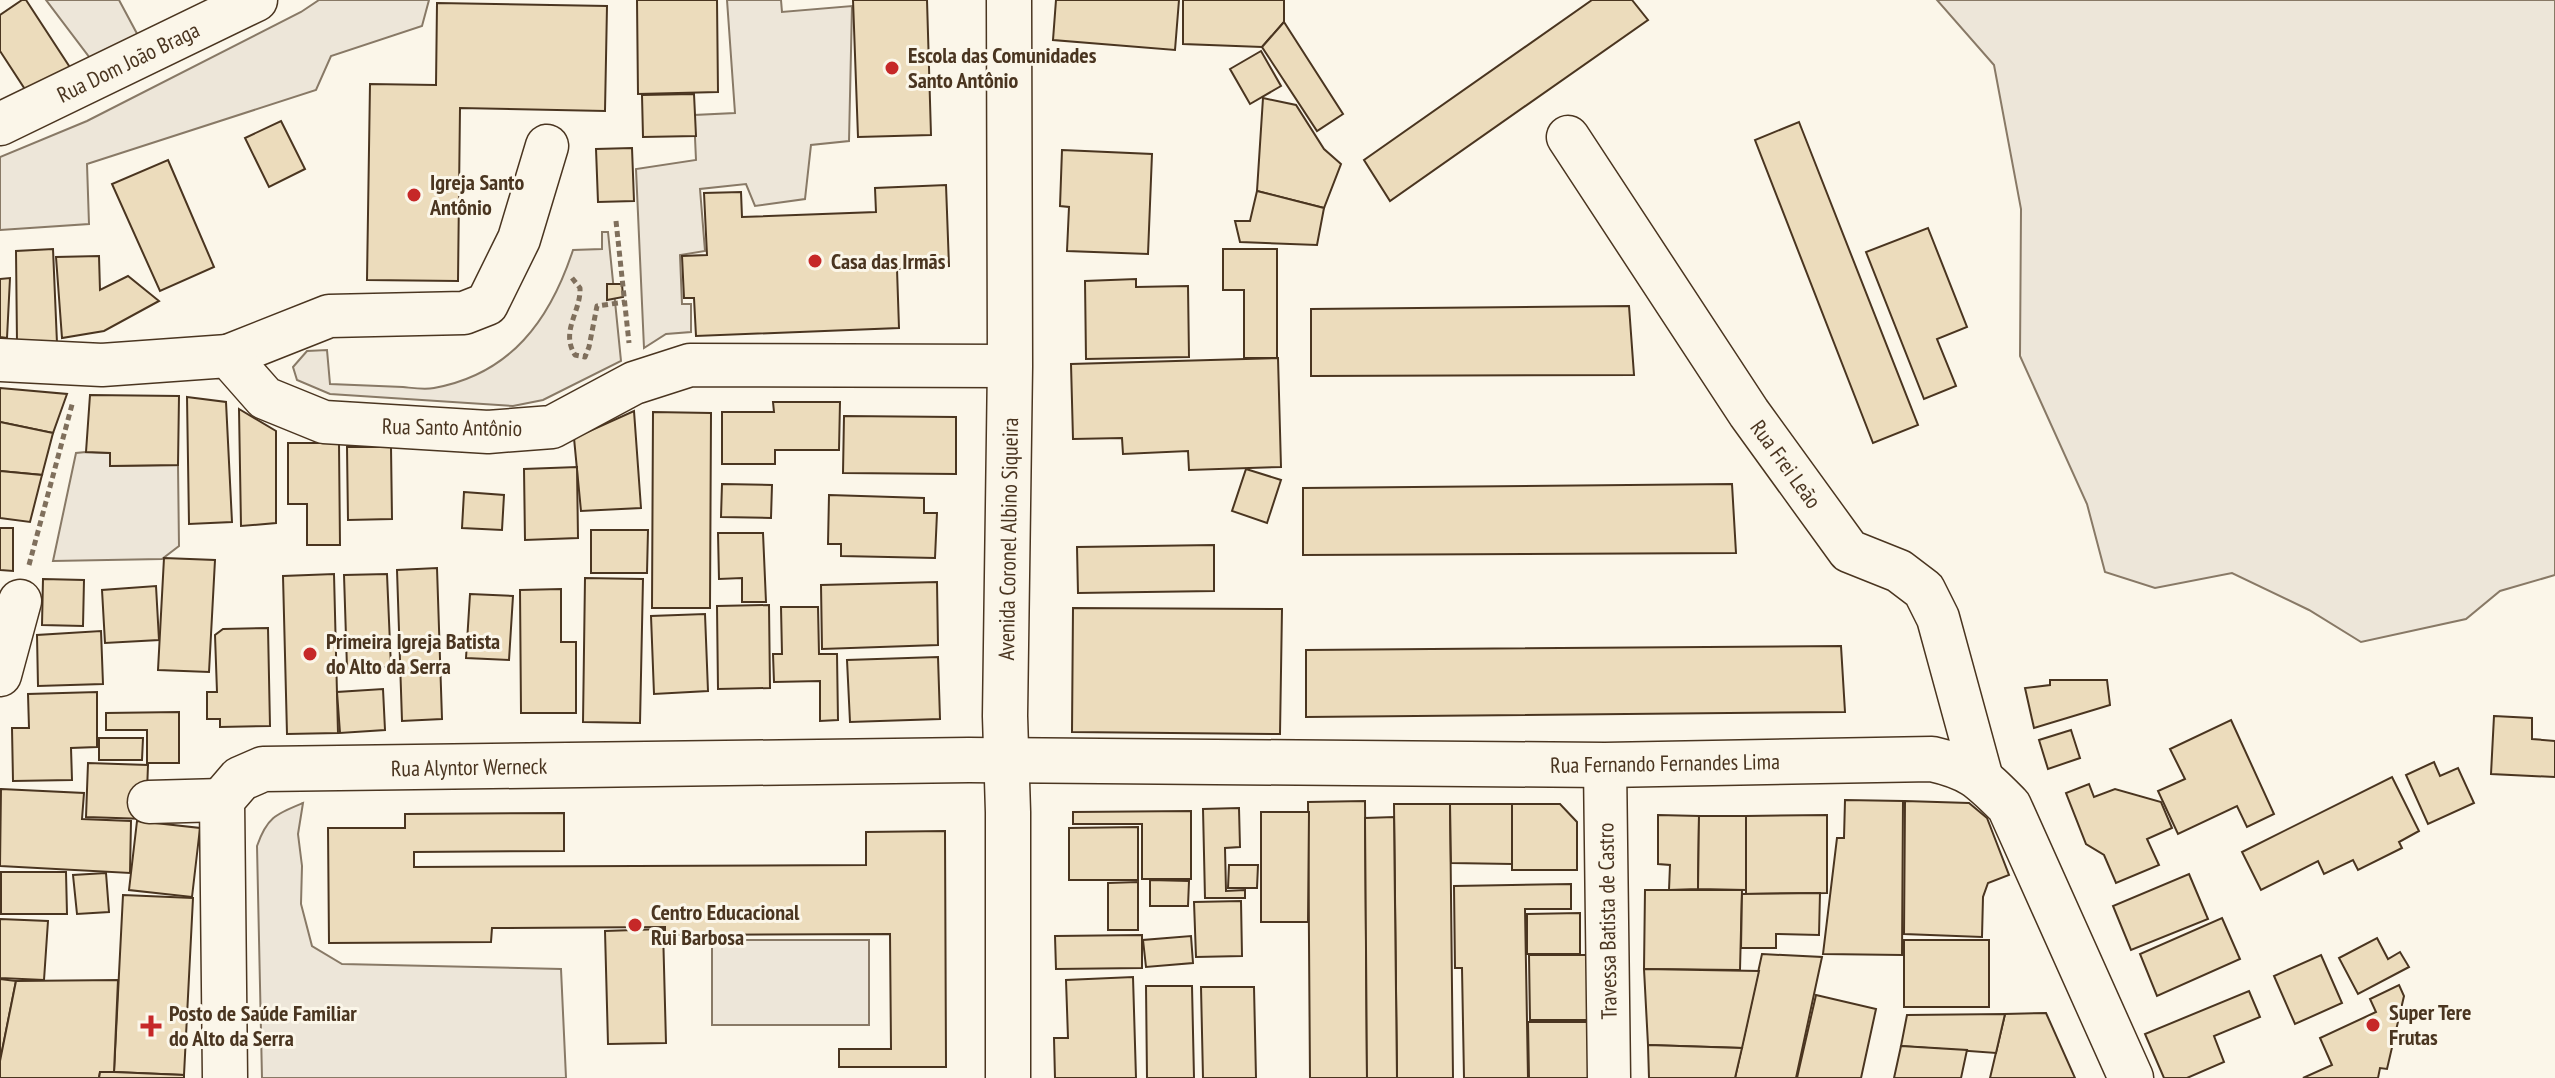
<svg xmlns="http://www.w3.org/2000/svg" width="2555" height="1078" font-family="'PT Sans Narrow',sans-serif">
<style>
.green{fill:#ede6d9;stroke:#887966;stroke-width:2}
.building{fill:#ecdcbc;stroke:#4a3520;stroke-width:2}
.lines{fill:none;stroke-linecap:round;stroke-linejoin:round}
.minor-casing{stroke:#4a3520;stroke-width:45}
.major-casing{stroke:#4a3520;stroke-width:47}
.path{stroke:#7f6f5c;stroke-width:5;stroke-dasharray:6 4;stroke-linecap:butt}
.minor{stroke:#fbf6e9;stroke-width:42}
.major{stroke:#fbf6e9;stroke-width:44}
.poi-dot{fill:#c62828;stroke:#fbf6e9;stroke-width:3}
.labels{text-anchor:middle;stroke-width:6;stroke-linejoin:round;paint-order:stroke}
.poi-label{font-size:22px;font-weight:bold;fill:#4a3520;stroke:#fbf6e9;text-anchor:start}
.street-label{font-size:22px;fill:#4a3520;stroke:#fbf6e9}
</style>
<rect width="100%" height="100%" fill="#fbf6e9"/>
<!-- green -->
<g class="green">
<polygon points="46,0 119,0 142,43 90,58"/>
<polygon points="319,0 429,0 422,26 331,56 316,90 87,164 89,224 0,230 0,157 87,121 301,12"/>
<polygon points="727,0 781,0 782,12 852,6 849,141 811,145 805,199 755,206 746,184 700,189 705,251 680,255 682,304 691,304 691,332 666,334 644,348 636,169 696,160 694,115 735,113"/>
<polygon points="1937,0 2555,0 2555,575 2500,591 2466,619 2361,642 2309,610 2232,573 2155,588 2105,572 2087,504 2020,356 2021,209 1994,65"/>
<path d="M602,232H608L621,361L543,400L513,406L330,394L297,380L293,367L307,351L327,350L330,384C354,385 379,386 403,387C413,388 424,390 434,388C511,374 550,320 573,250L602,249Z"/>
<polygon points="86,452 110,453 111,466 178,465 179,546 162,559 53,561 76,453"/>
<path d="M303,803L298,834L302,866L301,904L312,946L342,964L561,969L566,1078H262L257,846C267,817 276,814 303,803Z"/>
<rect x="712" y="940" width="157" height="85"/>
</g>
<!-- building -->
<g class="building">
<polygon points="22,0 26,0 73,72 32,100 0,51 0,15"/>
<polygon points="637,0 717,0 718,92 638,94"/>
<polygon points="853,0 927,0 931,135 858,137"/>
<polygon points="1056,0 1179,0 1175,50 1053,40"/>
<polygon points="1183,0 1284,0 1284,22 1262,47 1183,44"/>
<polygon points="1592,0 1632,0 1648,20 1390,201 1364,160"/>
<polygon points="437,3 607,6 605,111 460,108 458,281 367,280 370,84 436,85"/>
<polygon points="1284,22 1343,114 1317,131 1262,47"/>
<polygon points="1261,51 1281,86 1250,104 1230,69"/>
<polygon points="694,94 696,136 643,137 642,95"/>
<polygon points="1263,98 1296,105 1324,149 1341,164 1324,208 1257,191"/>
<polygon points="281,121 305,169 269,187 245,138"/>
<polygon points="1799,122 1918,425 1873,443 1755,140"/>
<polygon points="632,148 634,201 598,202 596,149"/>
<polygon points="1062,150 1152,154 1148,254 1067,251 1069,207 1060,206"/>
<polygon points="168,160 214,267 160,291 112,184"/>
<polygon points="946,185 949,266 897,269 899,328 696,336 694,298 684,298 682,256 707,255 704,193 741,192 742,217 876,212 875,188"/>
<polygon points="1257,191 1324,208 1317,245 1240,242 1235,221 1250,221"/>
<polygon points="1928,228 1967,327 1937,339 1956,386 1924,399 1866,252"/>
<polygon points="53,249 57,343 17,342 16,251"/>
<polygon points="1223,249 1277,249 1277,358 1244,358 1244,290 1223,290"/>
<polygon points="99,256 100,290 128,276 159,301 104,331 62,338 56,257"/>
<polygon points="10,278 7,338 0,337 0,279"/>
<polygon points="1136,279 1136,287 1188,286 1189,357 1086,359 1085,281"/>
<polygon points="607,284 622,284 623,297 607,300"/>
<polygon points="1629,306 1634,375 1311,376 1311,309"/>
<polygon points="1278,358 1281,467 1189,470 1188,451 1123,454 1122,438 1073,439 1071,364"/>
<polygon points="0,388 67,394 53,433 0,422"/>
<polygon points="90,395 179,396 178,465 110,466 110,453 86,452"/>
<polygon points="187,397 226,402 232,522 189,524"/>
<polygon points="773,402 840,402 839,450 775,450 775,464 722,464 722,412 774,412"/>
<polygon points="239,409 276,431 276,523 241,526"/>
<polygon points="634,411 641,508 581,511 574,438"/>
<polygon points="653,412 711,413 710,608 652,608"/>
<polygon points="844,416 956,417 956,474 843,473"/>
<polygon points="0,422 53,433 42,475 0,471"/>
<polygon points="288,443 339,443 340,545 307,545 307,504 288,504"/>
<polygon points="347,447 391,447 392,519 348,520"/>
<polygon points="577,467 578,538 525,540 524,469"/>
<polygon points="1246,469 1281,480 1267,523 1232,511"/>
<polygon points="0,471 42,475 30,522 0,518"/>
<polygon points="722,484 772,485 771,518 721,517"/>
<polygon points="1732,484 1736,553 1303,555 1303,488"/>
<polygon points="464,492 504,495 502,530 462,528"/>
<polygon points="829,495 924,498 924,513 937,513 935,558 841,556 841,544 828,544"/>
<polygon points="0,528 13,528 13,571 0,570"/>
<polygon points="591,530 648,530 647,573 591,573"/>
<polygon points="718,533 763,533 766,602 742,602 742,578 719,579"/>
<polygon points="1214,545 1214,591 1078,593 1077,547"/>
<polygon points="164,558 215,560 209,672 158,670"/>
<polygon points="437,568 442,719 402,721 397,570"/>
<polygon points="334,574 338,733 287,734 283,576"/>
<polygon points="387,574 391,667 347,668 344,575"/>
<polygon points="585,578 643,579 640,723 583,722"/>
<polygon points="43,579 84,580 83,626 42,625"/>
<polygon points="937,582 938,645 822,649 821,585"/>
<polygon points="156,586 159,640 105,643 102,590"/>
<polygon points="561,589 561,642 576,642 576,713 521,713 520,590"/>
<polygon points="470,594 513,596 509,660 466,658"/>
<polygon points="769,605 770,688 718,689 717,606"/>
<polygon points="781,607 818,607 819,654 837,654 838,720 820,721 820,681 774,682 773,654 782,654"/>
<polygon points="1073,608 1282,609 1280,734 1072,732"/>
<polygon points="705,614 708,691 654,694 651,616"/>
<polygon points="268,628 270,726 220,727 220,719 207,719 207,692 217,692 215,635 223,629"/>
<polygon points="101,631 103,684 38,686 37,635"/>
<polygon points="1841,646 1845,712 1306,717 1306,650"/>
<polygon points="938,657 940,719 850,722 847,660"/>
<polygon points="2050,680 2107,680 2110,705 2034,728 2025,688 2050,685"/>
<polygon points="383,689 385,730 340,733 337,692"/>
<polygon points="97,692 97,747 71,748 72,780 13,781 12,728 29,728 28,694"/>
<polygon points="179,712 179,763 147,763 147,730 106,730 106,713"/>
<polygon points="2494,716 2532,718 2532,739 2555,741 2555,777 2491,774"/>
<polygon points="2231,720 2274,814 2247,827 2237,806 2178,834 2158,791 2185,779 2170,749"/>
<polygon points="2071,730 2080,758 2048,769 2039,740"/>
<polygon points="99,738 143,738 142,760 99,760"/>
<polygon points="2434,762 2440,776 2458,768 2474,803 2428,824 2406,775"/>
<polygon points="88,763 148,765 146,819 86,817"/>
<polygon points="2392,777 2419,831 2399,842 2402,848 2358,870 2353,860 2324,874 2318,861 2261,890 2242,852"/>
<polygon points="2089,784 2094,797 2115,789 2161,802 2172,828 2147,839 2159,865 2116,883 2104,855 2086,844 2066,793"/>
<polygon points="1,789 84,793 82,819 131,821 130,873 0,866"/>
<polygon points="1845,800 1903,801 1902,955 1823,954 1837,838 1844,838"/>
<polygon points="1365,801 1367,1078 1310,1078 1308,802"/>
<polygon points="1905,801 1969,803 1987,818 2009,875 1988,883 1983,897 1982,937 1904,934"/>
<polygon points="1394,804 1450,804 1453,1078 1397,1078"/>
<polygon points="1450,804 1512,804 1512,864 1451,863"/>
<polygon points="1512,804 1560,804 1577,822 1577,870 1512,870"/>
<polygon points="1239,808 1240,847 1225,848 1226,891 1245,890 1245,898 1205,898 1203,809"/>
<polygon points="1191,811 1191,879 1142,879 1142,824 1073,824 1073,812"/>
<polygon points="1261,812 1309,812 1308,922 1261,922"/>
<polygon points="564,813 564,851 414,852 414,867 866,865 866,832 945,831 946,1067 839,1067 839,1049 891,1049 890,934 665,935 665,927 492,928 491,942 329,943 328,828 405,828 405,814"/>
<polygon points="1658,815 1699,816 1698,889 1669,890 1670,865 1658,864"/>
<polygon points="1827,815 1827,893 1746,894 1746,816"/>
<polygon points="1699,816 1746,816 1746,890 1698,889"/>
<polygon points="1394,817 1397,1078 1367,1078 1365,818"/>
<polygon points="137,821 200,828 192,897 129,890"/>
<polygon points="1138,827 1138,880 1069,880 1069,828"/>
<polygon points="1229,865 1258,865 1257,888 1228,888"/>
<polygon points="1,872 66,872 67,914 1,914"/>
<polygon points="106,873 109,912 77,914 73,875"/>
<polygon points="2189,874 2208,919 2131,950 2113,906"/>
<polygon points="1150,880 1189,881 1188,906 1150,906"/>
<polygon points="1138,882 1138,930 1108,930 1108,883"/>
<polygon points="1571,884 1571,909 1525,909 1528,1078 1464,1078 1462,968 1455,968 1454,886"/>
<polygon points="1645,890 1742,890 1740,970 1644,969"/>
<polygon points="1820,893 1819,935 1776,934 1776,948 1741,948 1742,894"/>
<polygon points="123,895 193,898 184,1075 114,1072"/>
<polygon points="1241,901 1242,956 1196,957 1194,902"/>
<polygon points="1580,913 1580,954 1527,954 1527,914"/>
<polygon points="2222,918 2240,959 2157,996 2140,954"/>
<polygon points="0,919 48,921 44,980 0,978"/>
<polygon points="663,929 666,1043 608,1044 605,931"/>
<polygon points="1142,935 1142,968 1056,969 1055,936"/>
<polygon points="1191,936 1193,963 1146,967 1143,940"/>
<polygon points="2377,938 2388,959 2400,952 2409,967 2358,994 2339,958"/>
<rect x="1904" y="940" width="85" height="67"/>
<polygon points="1762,954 1822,957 1796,1078 1735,1078"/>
<polygon points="1529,955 1588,955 1588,1020 1530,1020"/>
<polygon points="2321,955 2342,1003 2295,1024 2274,976"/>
<polygon points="1644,969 1759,971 1742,1048 1648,1045"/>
<polygon points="1133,977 1136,1078 1055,1078 1054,1038 1068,1038 1066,980"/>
<polygon points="0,979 16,981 0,1061"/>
<polygon points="118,980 114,1072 100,1072 99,1078 0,1078 0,1061 16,981"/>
<polygon points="2399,985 2404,996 2387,1069 2380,1068 2378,1078 2303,1078 2332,1065 2320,1038 2376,1012 2370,999"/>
<polygon points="1146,986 1192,986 1194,1078 1147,1078"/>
<polygon points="1201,987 1254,987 1256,1078 1203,1078"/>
<polygon points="2249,991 2260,1017 2214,1036 2224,1062 2187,1078 2164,1078 2145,1034"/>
<polygon points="1816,995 1876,1009 1861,1078 1797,1078"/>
<polygon points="2046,1013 2075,1078 1990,1078 2005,1014"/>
<polygon points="2005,1014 1996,1053 1901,1046 1907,1015"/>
<polygon points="1528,1022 1590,1022 1591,1078 1529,1078"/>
<polygon points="1648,1045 1742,1048 1735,1078 1649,1078"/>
<polygon points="1901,1046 1967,1050 1961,1078 1894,1078"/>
<polygon points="100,1072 114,1072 184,1075 184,1078 99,1078"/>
</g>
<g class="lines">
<defs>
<g id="minor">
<polyline points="0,124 256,0"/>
<polyline points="1568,137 1749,413 1849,551 1899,571 1924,590 1938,618 1982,779"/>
<polyline points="228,356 329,316 464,313 487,304 519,239 547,146"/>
<polyline points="0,360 102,365 228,356 265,398 324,422 488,432 552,427 634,383 690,365 1010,366"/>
<polyline points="0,675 20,601"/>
<polyline points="1605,765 1609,1078"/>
<polyline points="149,802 222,800"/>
</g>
<g id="major">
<path d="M225,1078L222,800L240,779L263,769L969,760L1605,765L1932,759C1972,768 1981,778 2009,806L2131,1078"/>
<polyline points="1008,1078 1008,812 1005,716 1010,366 1009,0"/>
</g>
</defs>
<!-- minor casing -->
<use href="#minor" class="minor-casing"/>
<!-- major casing -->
<use href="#major" class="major-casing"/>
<!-- path -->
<g class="path">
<polyline points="616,221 629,343"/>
<path d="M572,278L580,288C581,312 560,331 575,355L585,357L589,347L597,306L625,302"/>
<polyline points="29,565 73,401"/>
</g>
<!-- minor -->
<use href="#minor" class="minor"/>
<!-- major -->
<use href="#major" class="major"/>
</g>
<!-- markers -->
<g class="poi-dot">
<circle cx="892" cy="68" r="8"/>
<circle cx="414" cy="195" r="8"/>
<circle cx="815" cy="261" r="8"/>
<circle cx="310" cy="654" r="8"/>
<circle cx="635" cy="925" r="8"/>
<circle cx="2373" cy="1025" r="8"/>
<path d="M147 1014h8v8h8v8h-8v8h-8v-8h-8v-8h8z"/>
</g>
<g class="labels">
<!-- poi labels -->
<g class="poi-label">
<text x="908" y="63">Escola das Comunidades<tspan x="908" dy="25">Santo Antônio</tspan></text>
<text x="430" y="190">Igreja Santo<tspan x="430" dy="25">Antônio</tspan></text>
<text x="831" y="269">Casa das Irmãs</text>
<text x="326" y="649">Primeira Igreja Batista<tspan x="326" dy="25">do Alto da Serra</tspan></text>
<text x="651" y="920">Centro Educacional<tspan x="651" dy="25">Rui Barbosa</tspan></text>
<text x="2389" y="1020">Super Tere<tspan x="2389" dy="25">Frutas</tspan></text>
<text x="169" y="1021">Posto de Saúde Familiar<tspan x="169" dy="25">do Alto da Serra</tspan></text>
</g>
<!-- street labels -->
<g class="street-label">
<text transform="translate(128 62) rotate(-26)" y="8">Rua Dom João Braga</text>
<text transform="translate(452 427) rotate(1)" y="8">Rua Santo Antônio</text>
<text transform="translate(1786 464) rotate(54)" y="8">Rua Frei Leão</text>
<text transform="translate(1008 539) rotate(-89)" y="8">Avenida Coronel Albino Siqueira</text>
<text transform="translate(1665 763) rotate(-1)" y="8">Rua Fernando Fernandes Lima</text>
<text transform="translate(469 767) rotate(-1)" y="8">Rua Alyntor Werneck</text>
<text transform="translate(1607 921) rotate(-91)" y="8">Travessa Batista de Castro</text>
</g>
</g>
</svg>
